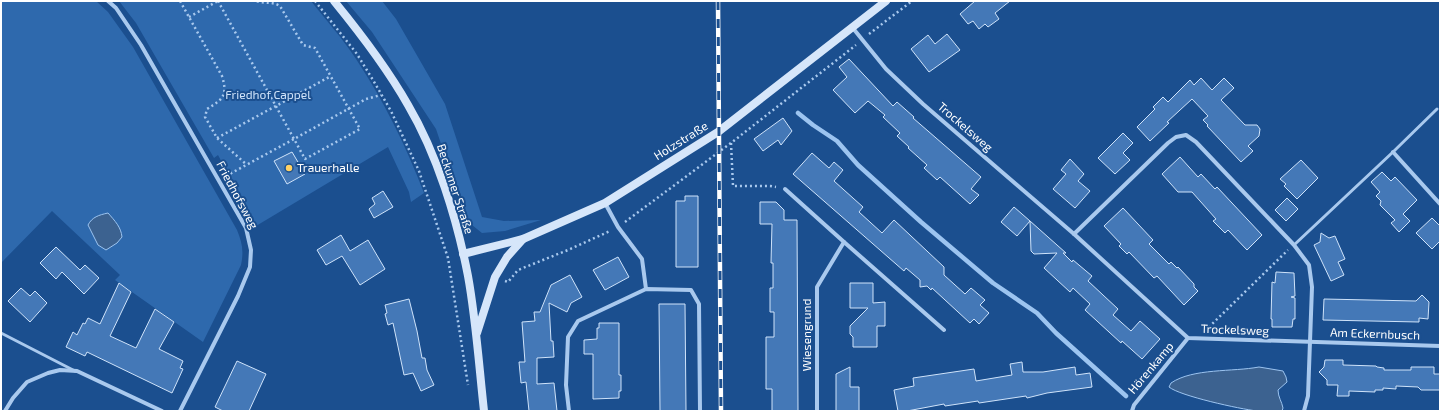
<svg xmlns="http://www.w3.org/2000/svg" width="1441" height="412" font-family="'Exo 2',sans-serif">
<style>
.green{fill:#2e69ad}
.water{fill:#3c6290;stroke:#9cc4f0}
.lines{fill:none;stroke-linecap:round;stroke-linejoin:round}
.stream{stroke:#9cc4f0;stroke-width:4.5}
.building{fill:#4478b7;stroke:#cfe3fa}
.path{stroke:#a9c9ee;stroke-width:2.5;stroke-dasharray:2 3;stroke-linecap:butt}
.service{stroke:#a9c9ee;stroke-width:3}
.minor{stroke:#a9c9ee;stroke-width:4}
.secondary{stroke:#d6e6fa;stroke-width:8}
.rail-casing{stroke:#fff;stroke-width:4.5}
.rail{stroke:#1b4f8f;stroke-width:3;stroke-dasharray:9;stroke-linecap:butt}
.poi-dot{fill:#ffd166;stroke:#1b4f8f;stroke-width:1.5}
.labels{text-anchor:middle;stroke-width:4;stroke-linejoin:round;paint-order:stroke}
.park-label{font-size:12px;fill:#cfe3fa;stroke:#1b4f8f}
.street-label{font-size:12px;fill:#fff;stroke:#1b4f8f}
.poi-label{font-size:12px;fill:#fff;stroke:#1b4f8f;text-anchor:start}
</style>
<rect width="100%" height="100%" fill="#1b4f8f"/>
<!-- green -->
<g class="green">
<path d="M1,1H96L108,12L133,47L237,230C242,242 244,251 241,265L203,342L115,280L120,275L52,211L1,263Z"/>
<path d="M119,1H311C326,20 343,39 356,59C384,101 406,146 424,193L411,202L409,192L388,147L256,226L218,155L214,158L136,23Z"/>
<polygon points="346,1 382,1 396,19 445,104 482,217 504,221 541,220 505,231 482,233 467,221 436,129 372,32"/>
</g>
<!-- water -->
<g class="water">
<path d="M108,213C115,221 121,227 122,237L117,243L106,250L98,245L88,225C92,217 99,215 108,213Z"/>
<path d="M1259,367L1283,371L1286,377L1287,382L1278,390C1278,397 1282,402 1283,408L1282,411C1274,411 1265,412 1257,411C1240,409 1180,396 1169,387L1171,383C1193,368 1233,372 1259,367Z"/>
</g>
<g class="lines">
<!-- stream -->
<polyline class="stream" points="798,113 813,125 837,141 858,165 921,222 993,283 1037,313 1056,333 1126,396"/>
</g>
<!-- building -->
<g class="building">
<polygon points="975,1 1010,1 995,13 999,19 988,27 985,24 979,29 973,21 968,24 960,14"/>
<polygon points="947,34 960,50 929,72 911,49 928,35 935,44"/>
<polygon points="849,59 893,106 897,102 914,117 913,118 981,177 971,189 979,195 970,204 940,177 937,180 924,168 927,165 908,148 909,147 897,136 900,133 883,117 885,115 868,101 855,113 833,90 847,77 839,67"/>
<polygon points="1201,78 1212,90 1224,78 1234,88 1221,100 1245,125 1257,125 1260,129 1259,136 1248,146 1253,151 1241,162 1207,126 1208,125 1203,120 1208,116 1192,99 1167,122 1169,123 1150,141 1137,127 1155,109 1153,107 1163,97 1168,102 1190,80 1194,85"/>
<polygon points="783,118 792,131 781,145 778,140 763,151 754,139"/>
<polygon points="1123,133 1133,143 1123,153 1130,160 1115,174 1098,158"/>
<polygon points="292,152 305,174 287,184 274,161"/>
<polygon points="812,153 829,168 834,162 843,170 834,181 863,207 859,212 882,233 894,220 944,267 944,275 965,294 971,288 985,300 980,305 989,313 979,324 974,319 970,323 932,288 931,290 927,286 920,287 920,280 906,268 904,271 793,174"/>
<polygon points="1180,157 1198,177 1201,174 1215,189 1217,187 1262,235 1247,250 1228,230 1225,233 1213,221 1216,219 1192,192 1178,192 1162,174"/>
<polygon points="1070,159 1084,174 1078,181 1090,191 1075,208 1053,189 1066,174 1061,170"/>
<polygon points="1301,160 1318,178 1297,199 1284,186 1286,184 1280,179"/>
<polygon points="1382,172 1391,181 1395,177 1417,200 1403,214 1410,221 1399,232 1391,223 1395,220 1380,205 1381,201 1376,196 1380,192 1371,182"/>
<polygon points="383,191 393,207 374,218 369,209 375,204 372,198"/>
<polygon points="685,196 698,196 698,267 676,267 676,201 685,201"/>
<polygon points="1287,198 1298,209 1286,221 1275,210"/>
<polygon points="760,202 776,202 784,210 784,220 797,220 798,411 772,411 772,389 766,389 766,337 774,337 774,312 770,312 770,288 773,288 773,263 771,263 772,224 760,224"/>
<polygon points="1014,207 1030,221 1017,236 1001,222"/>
<polygon points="1123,208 1153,240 1149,244 1169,264 1171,262 1177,268 1178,267 1194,284 1194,287 1198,291 1184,305 1157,276 1154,278 1129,252 1127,254 1119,246 1121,244 1104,226"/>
<polygon points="1432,218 1440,226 1440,241 1432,249 1416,233"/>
<polygon points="1030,221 1066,253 1063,253 1072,262 1073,260 1092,276 1088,281 1118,309 1113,315 1131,331 1140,321 1160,339 1142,359 1122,341 1121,343 1085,310 1090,304 1073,288 1070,292 1044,268 1057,253 1034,254 1031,251"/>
<polygon points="1321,233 1329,238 1335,236 1345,259 1338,262 1344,275 1331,281 1314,245 1320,242"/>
<polygon points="341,235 350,251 368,240 385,269 360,285 342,256 326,265 317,250"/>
<polygon points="56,247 80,270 85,265 99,278 84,294 62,272 56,279 40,263"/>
<polygon points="618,257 629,277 605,290 593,270"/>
<polygon points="1276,272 1294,273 1295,296 1291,297 1295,298 1295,319 1293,319 1292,327 1272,327 1272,319 1271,319 1272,282 1275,283"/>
<polygon points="570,275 582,297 571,303 567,312 549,303 551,341 553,341 554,357 537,358 537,384 554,383 557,411 529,411 526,382 521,383 519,362 525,362 522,322 535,321 534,312 540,312 551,285"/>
<polygon points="119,283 131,292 110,336 136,348 155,309 174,322 159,349 183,361 180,368 183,369 172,393 87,352 85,356 66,347 73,332 77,335 83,323 85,324 88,318 100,324"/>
<polygon points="850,283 873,283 873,303 885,302 885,326 877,326 877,347 853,347 853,337 850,334 850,326 868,308 850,308"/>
<polygon points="21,288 30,296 35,291 47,303 30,322 8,301"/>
<polygon points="1422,295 1429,302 1428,319 1419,318 1419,322 1323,320 1324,299 1416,301"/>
<polygon points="409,299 417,331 422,358 425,358 427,370 434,385 421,391 413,373 404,375 393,323 388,325 385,314 387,313 385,305"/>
<polygon points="659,304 685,304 686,411 660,411"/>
<polygon points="599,323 619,323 619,375 621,375 621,391 619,391 619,398 593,399 593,354 584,354 584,340 597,339 597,328 599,328"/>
<polygon points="1325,360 1343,360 1343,365 1376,366 1377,367 1384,368 1384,370 1411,370 1411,367 1434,367 1434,374 1440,374 1440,390 1421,390 1418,387 1396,386 1396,389 1383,388 1383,390 1375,390 1375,392 1349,391 1349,396 1337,396 1338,385 1327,385 1327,380 1319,372 1324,367"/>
<polygon points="237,361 266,374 249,411 223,411 215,407"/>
<polygon points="1022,362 1023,372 1043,372 1075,367 1076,375 1090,373 1092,387 1047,393 1027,398 1026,396 979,403 978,401 945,406 944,404 907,411 898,411 894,390 914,386 913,378 974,369 976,381 1012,375 1010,364"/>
<polygon points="850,367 850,387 859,387 859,411 836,411 836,374"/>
</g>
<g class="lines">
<!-- path -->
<g class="path">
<path d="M180,1L222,76C228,96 223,99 207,109L205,117L217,138L247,165"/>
<polyline points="218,1 294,139 366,99 381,95"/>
<polyline points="315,1 357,54 373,80 391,111 419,171 448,258 468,385"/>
<polyline points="189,17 218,1"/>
<polyline points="869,34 912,1"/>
<polyline points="217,138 331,76"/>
<polyline points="731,143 733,186 770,186 776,187"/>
<path d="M226,176L294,139L305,159L360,129L315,48L303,45L280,6C272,1 264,4 256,1"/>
<polyline points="625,222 731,143 856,45"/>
<polyline points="505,281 508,282 518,270 568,250 610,231"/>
<polyline points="1204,329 1210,326 1288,250"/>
</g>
<!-- service -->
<g class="service">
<polyline points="1294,245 1393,152 1437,109"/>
<polyline points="1,333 75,371"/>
</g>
<!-- minor -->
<g class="minor">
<polyline points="108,1 116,8 141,45 246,228 251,250 250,267 238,296 180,411"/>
<polyline points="852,27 886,69 923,104 1074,234 1188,338 1440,346"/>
<polyline points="1393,152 1440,204"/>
<polyline points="785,189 844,242"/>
<polyline points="605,203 618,227 642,259 646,289"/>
<polyline points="1074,234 1168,143 1176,137 1186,135 1196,142 1294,245 1309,265 1312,287 1308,396 1304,411"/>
<polyline points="5,411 13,398 27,382 48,373 60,370 77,371 162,411"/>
<polyline points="569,411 566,385 568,337 578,321 646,289 691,290 699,304 700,411"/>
<polyline points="817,411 817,287 844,242 944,330"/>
<polyline points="1132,411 1134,405 1188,338"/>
</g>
<!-- secondary -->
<g class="secondary">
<path d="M334,1C361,34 387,68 408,105C437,154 457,219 468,276C476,320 479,366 484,411"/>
<polyline points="463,254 523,239 605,203 718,132 886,1"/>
<polyline points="477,333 495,277 507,257 523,239"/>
</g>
<defs>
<polyline id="rail" points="718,1 721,411"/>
</defs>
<!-- rail casing -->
<use href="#rail" class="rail-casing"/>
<!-- rail -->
<use href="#rail" class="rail"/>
</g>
<!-- markers -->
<circle class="poi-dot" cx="289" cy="168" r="4"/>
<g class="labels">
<!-- park labels -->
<g class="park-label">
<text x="268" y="99">Friedhof Cappel</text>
</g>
<!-- street labels -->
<g class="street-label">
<text transform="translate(965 127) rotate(41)" y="4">Trockelsweg</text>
<text transform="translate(681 141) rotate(-32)" y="4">Holzstraße</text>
<text transform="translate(455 189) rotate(72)" y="4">Beckumer Straße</text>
<text transform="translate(237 195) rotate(62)" y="4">Friedhofsweg</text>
<text transform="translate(1235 330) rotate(2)" y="4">Trockelsweg</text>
<text transform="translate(1375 334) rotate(2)" y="4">Am Eckernbusch</text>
<text transform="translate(807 335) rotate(-90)" y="4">Wiesengrund</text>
<text transform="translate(1151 368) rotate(-50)" y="4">Hörenkamp</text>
</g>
<!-- poi labels -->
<g class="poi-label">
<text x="297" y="172">Trauerhalle</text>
</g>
</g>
<!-- border -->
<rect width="1441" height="412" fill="none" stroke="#ffffff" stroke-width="4"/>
</svg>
